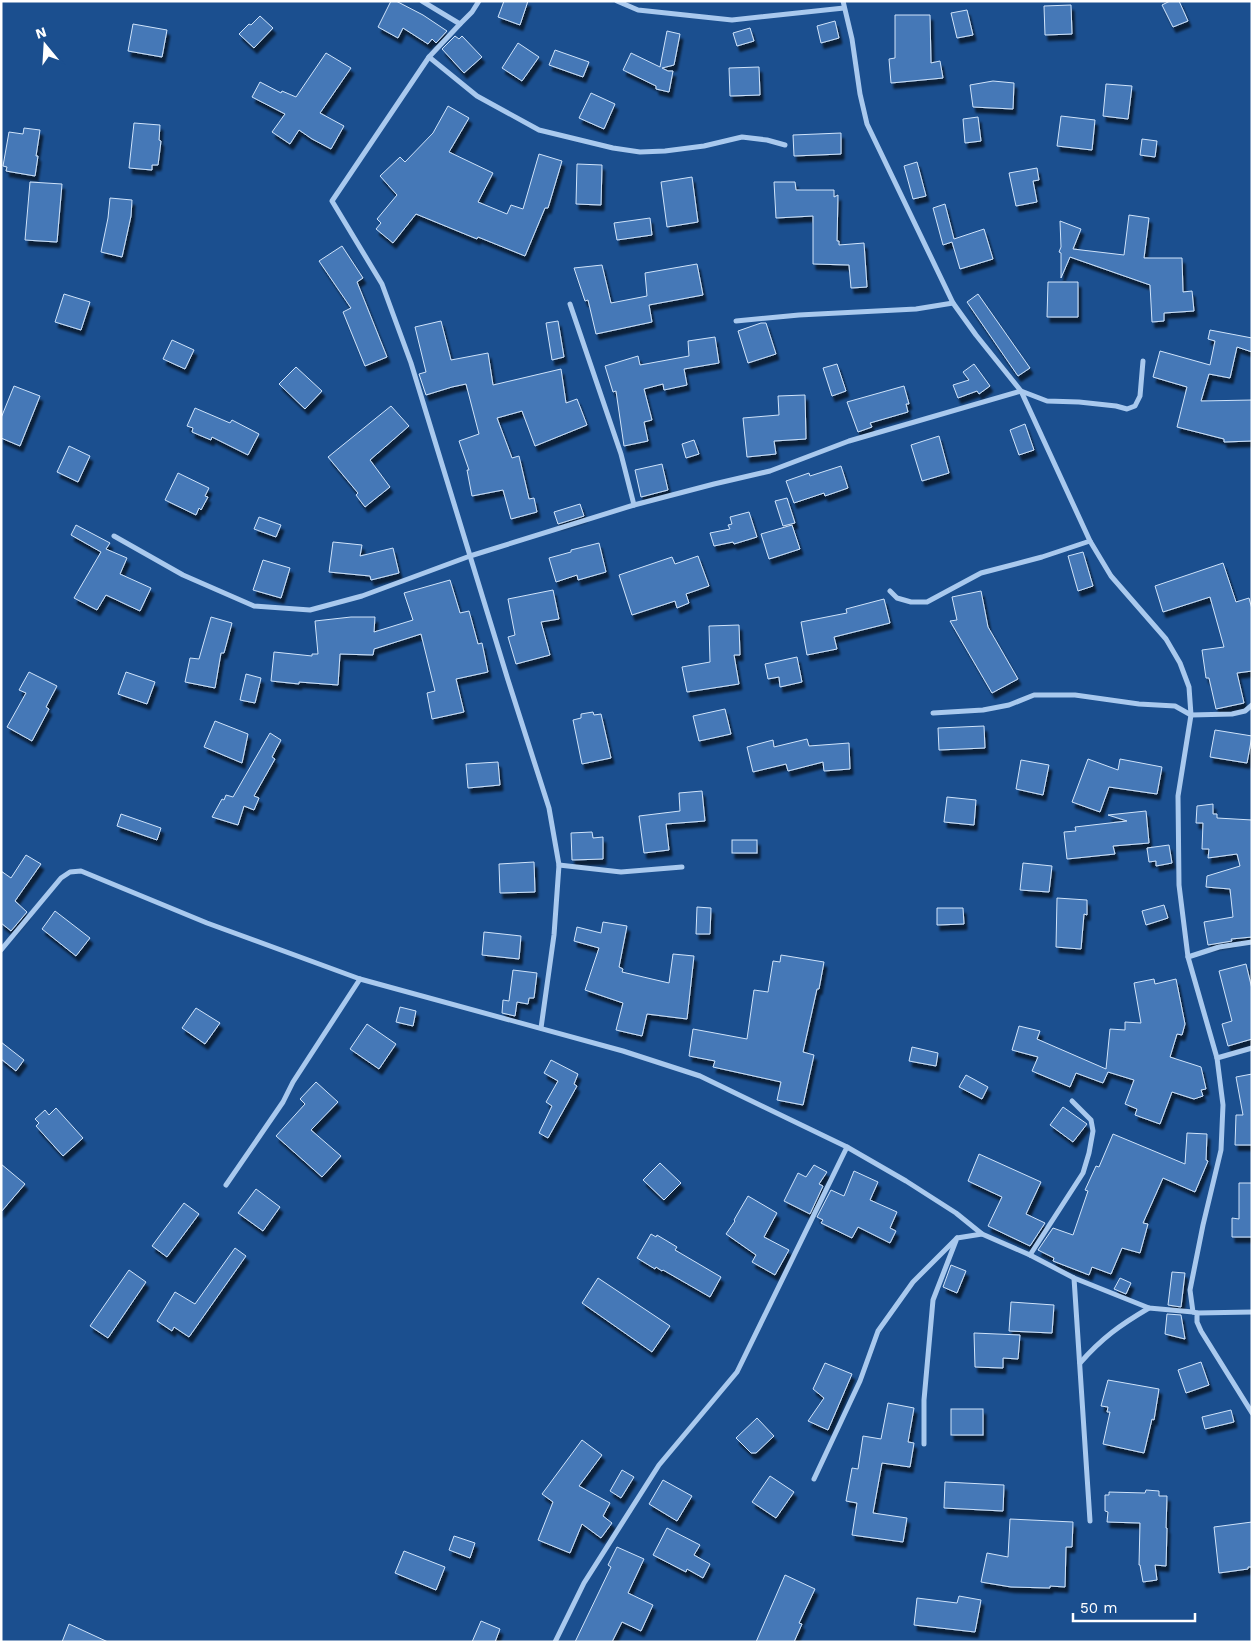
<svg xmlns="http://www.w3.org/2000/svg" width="1253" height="1643" font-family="'Work Sans',sans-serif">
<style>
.building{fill:#4478b7;stroke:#cfe3fa;filter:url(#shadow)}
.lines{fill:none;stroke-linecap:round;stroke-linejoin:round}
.minor{stroke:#a9c9ee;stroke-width:5}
</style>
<defs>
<filter id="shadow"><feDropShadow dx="3" dy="5.5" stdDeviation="1" flood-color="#0009"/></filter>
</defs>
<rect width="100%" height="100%" fill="#1b4f8f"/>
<!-- building -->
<g class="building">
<polygon points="391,1 396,1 423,15 447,31 436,43 432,39 428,44 403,28 398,38 378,27"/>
<polygon points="504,1 528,1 520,25 498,17"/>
<polygon points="1170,1 1179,1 1188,21 1173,27 1162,5"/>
<polygon points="1071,5 1072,34 1045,35 1044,6"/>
<polygon points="967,10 973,35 957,38 951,13"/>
<polygon points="895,15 930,15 931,63 940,61 943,78 891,83 889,59 895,58"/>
<polygon points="260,16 273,28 254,48 239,34 249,24 251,25"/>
<polygon points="835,21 839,38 821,43 817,26"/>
<polygon points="133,24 167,30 162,57 128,51"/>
<polygon points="750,28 754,41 737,46 733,33"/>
<polygon points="667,31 680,34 674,65 662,68 668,71 673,71 669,92 656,89 656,86 623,70 631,53 660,67"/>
<polygon points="455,36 459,39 462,36 482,57 464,73 442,49"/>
<polygon points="518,43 539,57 522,81 502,68"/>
<polygon points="555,50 589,62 583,77 549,65"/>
<polygon points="326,53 351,68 320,113 344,126 331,149 312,139 299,130 290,144 272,132 285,114 252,97 260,82 281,93 282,91 296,97"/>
<polygon points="759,67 760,95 730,96 729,68"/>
<polygon points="993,81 1014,83 1013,109 973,107 970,85"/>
<polygon points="1106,84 1132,86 1128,119 1103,116"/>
<polygon points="591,93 615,104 604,129 579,118"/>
<polygon points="448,106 469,118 449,152 493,173 478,202 507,214 511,205 523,209 539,154 562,161 548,208 545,208 525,256 478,237 477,239 416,214 393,243 376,229 381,223 377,219 397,195 380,176 400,157 405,162 433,133"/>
<polygon points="1061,116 1095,120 1092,150 1057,146"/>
<polygon points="978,117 981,141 965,143 963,119"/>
<polygon points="134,123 160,125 159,140 161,141 158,165 152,165 152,170 129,168"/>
<polygon points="24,128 40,130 36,156 38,156 35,176 6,171 7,167 3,166 9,132 23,134"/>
<polygon points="841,133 841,154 794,156 793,135"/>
<polygon points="1142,139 1157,141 1155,157 1140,155"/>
<polygon points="917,162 926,196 913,199 904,166"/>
<polygon points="577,164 602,165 601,205 576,204"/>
<polygon points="1037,168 1039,180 1033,181 1037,202 1016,206 1009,173"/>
<polygon points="692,177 698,222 667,227 661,182"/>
<polygon points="30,182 62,184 57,242 25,240"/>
<polygon points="774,182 795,182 796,190 834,190 834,197 838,195 837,241 839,241 839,245 864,243 867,287 851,288 849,265 813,264 813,216 776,218"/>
<polygon points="110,198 132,200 131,216 122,257 101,252 108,218"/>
<polygon points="945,204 954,239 984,229 993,259 960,269 952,242 943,245 933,208"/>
<polygon points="1129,215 1149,218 1144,258 1182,258 1183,292 1192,291 1194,311 1164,313 1164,321 1152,322 1150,285 1070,257 1061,278 1061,253 1059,252 1061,247 1060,221 1081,229 1073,249 1124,255"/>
<polygon points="650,218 652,235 617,240 614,223"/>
<polygon points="342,246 363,278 357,282 387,357 365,366 343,312 351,308 319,261"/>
<polygon points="697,264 703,295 649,305 652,322 596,334 588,300 585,301 574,268 602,265 611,303 647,296 645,273"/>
<polygon points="1048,282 1078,282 1078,317 1047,317"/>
<polygon points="64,294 90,302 81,330 55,322"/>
<polygon points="978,294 1030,368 1018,376 967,302"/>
<polygon points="441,321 451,360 488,353 493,385 561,369 566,403 577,399 587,425 535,446 522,411 497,418 512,458 519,456 529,499 534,498 537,512 511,519 503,490 472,496 467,470 469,470 459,441 479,434 466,384 452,387 426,395 419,374 426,372 415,327"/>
<polygon points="558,321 564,357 552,360 546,323"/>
<polygon points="761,323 766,323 776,354 748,363 738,331"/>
<polygon points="1210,330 1252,338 1252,352 1237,347 1230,378 1209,374 1201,401 1252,400 1252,441 1224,442 1224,439 1177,427 1187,387 1153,377 1160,351 1210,365 1215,341 1208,339"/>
<polygon points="715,337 719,363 684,369 687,385 664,390 663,384 644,389 652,420 644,422 648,441 624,446 616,391 613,392 605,366 638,356 640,365 689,356 688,341"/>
<polygon points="172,340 194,350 185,369 163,359"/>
<polygon points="837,364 846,391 832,396 823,368"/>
<polygon points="974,364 990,386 979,394 977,391 958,398 953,385 969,380 963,372"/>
<polygon points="296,367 322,391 305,409 279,384"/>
<polygon points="14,386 40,396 20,446 1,438 1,418"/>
<polygon points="904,386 909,404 906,404 908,412 870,423 872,427 858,432 847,402"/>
<polygon points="805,395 806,439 774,441 776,454 747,457 743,418 779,415 778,396"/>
<polygon points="391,406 409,426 370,460 390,487 365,507 356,495 358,493 328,457"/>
<polygon points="195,408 230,423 232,420 259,434 248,455 212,437 211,440 192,432 193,428 187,426"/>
<polygon points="1025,424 1034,450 1019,455 1010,430"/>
<polygon points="939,436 949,473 922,481 911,445"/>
<polygon points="694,440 699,454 686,458 682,444"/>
<polygon points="69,446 90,456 78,482 57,472"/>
<polygon points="662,464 668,490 641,497 635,470"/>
<polygon points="841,466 848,488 825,496 824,493 794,503 786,481 809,473 810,476"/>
<polygon points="178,473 209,488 205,496 208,497 201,510 199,508 196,515 165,500"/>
<polygon points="787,498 795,523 783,526 775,501"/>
<polygon points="580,504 584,516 558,524 554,512"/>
<polygon points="749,512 757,537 734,544 733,542 714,546 710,533 730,529 728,525 732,524 730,517"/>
<polygon points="259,517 281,525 276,537 254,529"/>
<polygon points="76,525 110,543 106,549 127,558 120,574 151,588 140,611 106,595 97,610 74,598 101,552 71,535"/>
<polygon points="792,525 800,549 769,559 761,534"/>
<polygon points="333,542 362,545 360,556 393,548 399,573 371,580 370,576 329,572"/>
<polygon points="599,543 606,572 578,580 577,575 556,582 549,558 571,552 571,550"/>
<polygon points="1083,552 1093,586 1078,591 1068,556"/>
<polygon points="698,556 709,586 686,594 689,603 677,608 675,601 632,615 619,575 672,557 675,564"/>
<polygon points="263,560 290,568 281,598 253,590"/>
<polygon points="1223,563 1236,602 1249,598 1252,609 1252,671 1237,673 1244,703 1216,709 1209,678 1206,678 1202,650 1224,647 1210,597 1163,612 1155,586"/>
<polygon points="450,580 460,613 469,611 478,644 482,643 488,672 456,679 464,712 432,719 427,693 435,691 421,634 374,649 373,655 340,654 338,685 299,682 299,684 271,681 274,652 312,656 312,654 318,654 315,621 351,617 375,617 374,632 413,620 404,593"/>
<polygon points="553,590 559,619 541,622 550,655 516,664 508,637 515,635 508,599"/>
<polygon points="981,591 988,627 1018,679 992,693 950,621 957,620 952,597"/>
<polygon points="884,599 890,623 834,637 837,649 807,655 801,622 847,613 846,609"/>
<polygon points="211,617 232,623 224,653 221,653 215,688 185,682 190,658 199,659"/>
<polygon points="739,625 740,655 734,655 739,684 687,692 682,667 710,662 709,626"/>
<polygon points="797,657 802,682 780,687 779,677 768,679 765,664"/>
<polygon points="29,672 57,686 46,707 49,709 32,741 7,727 26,693 19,690"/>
<polygon points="126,672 155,682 147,704 118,694"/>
<polygon points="246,674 261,678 255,703 240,700"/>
<polygon points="725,709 731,734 699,741 693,716"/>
<polygon points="593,712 594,715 601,714 611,758 582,764 573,720 581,718 581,714"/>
<polygon points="215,721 248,734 242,763 204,747"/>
<polygon points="984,726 985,748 939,750 938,728"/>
<polygon points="1215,730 1252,736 1247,763 1210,757"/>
<polygon points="270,733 281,740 272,757 275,759 254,796 259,798 254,810 244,806 238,825 212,817 222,799 224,800 226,795 233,797"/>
<polygon points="807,739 809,746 849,743 850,769 824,771 823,762 788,771 786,764 753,772 747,747 773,740 774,747"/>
<polygon points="1088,759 1118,770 1120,759 1162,767 1157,794 1109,787 1100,812 1072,802"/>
<polygon points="1021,760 1049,765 1043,795 1016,789"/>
<polygon points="498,762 500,785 468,788 466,764"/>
<polygon points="702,791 705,821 666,824 669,850 644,853 639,816 680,811 679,793"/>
<polygon points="947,797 976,800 974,825 944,822"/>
<polygon points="1213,804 1213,814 1217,814 1217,818 1252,820 1252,937 1231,939 1232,941 1208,945 1204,922 1233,917 1230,889 1206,887 1207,876 1240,866 1237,854 1208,858 1209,849 1202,849 1203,823 1196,823 1197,806"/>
<polygon points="1146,811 1149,843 1113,846 1115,854 1067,859 1064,832 1076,831 1075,827 1127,821 1108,815"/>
<polygon points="121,814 161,828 157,840 117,826"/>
<polygon points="592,832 593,838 603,837 603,859 572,860 571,833"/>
<rect x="732" y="840" width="25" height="13"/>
<polygon points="1169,845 1172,863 1156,866 1156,861 1149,862 1147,848"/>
<polygon points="26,855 41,864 15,901 27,912 11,931 1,923 1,871 11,878"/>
<polygon points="534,862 535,892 500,893 499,864"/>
<polygon points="1023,863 1052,866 1049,892 1020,890"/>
<polygon points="1057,898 1087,900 1087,915 1084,914 1081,949 1056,947"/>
<polygon points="1164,905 1168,918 1146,925 1142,911"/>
<polygon points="697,907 711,908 710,934 696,934"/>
<polygon points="937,908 963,908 964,924 937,925"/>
<polygon points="55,911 90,938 76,956 42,929"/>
<polygon points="603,922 627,926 619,967 623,969 622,972 669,983 673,954 694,956 687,1019 647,1014 642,1036 616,1030 623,1003 585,990 599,948 574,941 577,927 601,933"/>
<polygon points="484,932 521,936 519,959 482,955"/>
<polygon points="781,955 824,962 819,989 817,989 803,1052 814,1055 803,1105 777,1100 781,1082 713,1067 715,1061 689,1056 693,1029 747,1039 754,990 768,992 773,961 780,962"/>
<polygon points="1246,964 1252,989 1252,1039 1228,1046 1222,1024 1232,1021 1219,971"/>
<polygon points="513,970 537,973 534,998 529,998 528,1004 517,1002 515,1016 502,1013 503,1000 509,1001"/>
<polygon points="1154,979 1155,984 1176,979 1185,1024 1182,1035 1177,1034 1170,1057 1201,1067 1206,1089 1201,1090 1203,1096 1194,1099 1172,1092 1160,1124 1135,1115 1137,1109 1125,1104 1134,1080 1108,1072 1103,1083 1076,1073 1070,1087 1032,1071 1038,1057 1012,1050 1019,1026 1040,1031 1037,1039 1106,1069 1110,1029 1125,1030 1125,1022 1141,1023 1134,983"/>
<polygon points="400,1007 416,1011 413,1026 396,1022"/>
<polygon points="196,1008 220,1023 205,1044 182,1028"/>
<polygon points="367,1024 396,1044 379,1069 350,1049"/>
<polygon points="1,1042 24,1060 16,1071 1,1059"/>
<polygon points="912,1047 938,1053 936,1066 909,1061"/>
<polygon points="551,1060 578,1074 574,1084 577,1086 548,1138 539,1133 552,1106 546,1102 558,1081 544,1073"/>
<polygon points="1252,1074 1252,1145 1235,1145 1236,1115 1243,1115 1236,1077"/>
<polygon points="966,1075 988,1087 982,1099 959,1087"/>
<polygon points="316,1082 338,1102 311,1130 341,1156 322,1177 276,1136 305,1104 300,1099"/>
<polygon points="1063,1107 1087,1124 1073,1142 1050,1125"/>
<polygon points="56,1108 83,1138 63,1156 36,1126 39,1123 35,1119 45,1110 49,1115"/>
<polygon points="1187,1133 1207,1134 1206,1160 1208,1161 1195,1192 1163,1178 1143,1223 1148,1224 1140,1253 1122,1248 1111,1274 1092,1267 1089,1275 1053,1261 1054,1258 1038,1250 1053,1228 1073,1235 1088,1191 1085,1190 1096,1166 1099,1167 1113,1134 1185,1164"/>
<polygon points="979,1154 1041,1182 1026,1214 1045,1223 1030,1246 988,1226 1002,1197 968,1181"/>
<polygon points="660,1163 681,1183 664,1200 643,1180"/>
<polygon points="1,1164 25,1184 1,1212"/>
<polygon points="814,1165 827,1172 819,1184 823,1186 810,1214 784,1201 798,1173 806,1177"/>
<polygon points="854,1171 878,1182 870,1200 897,1212 890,1228 896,1231 890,1243 858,1227 852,1238 821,1223 823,1220 817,1217 831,1190 844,1196"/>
<polygon points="1239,1183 1252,1183 1252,1237 1232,1237 1232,1218 1239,1219"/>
<polygon points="256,1189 280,1207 263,1231 238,1213"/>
<polygon points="748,1196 777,1213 764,1237 789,1250 775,1275 752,1262 756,1255 726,1234 735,1221 734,1220"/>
<polygon points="184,1203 199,1214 167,1257 152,1246"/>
<polygon points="651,1234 656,1237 657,1235 677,1247 675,1250 721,1277 710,1297 663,1270 662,1271 656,1267 655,1269 637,1258"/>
<polygon points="235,1248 246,1256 189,1337 174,1327 172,1331 157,1321 175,1292 195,1304"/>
<polygon points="951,1265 966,1271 957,1293 943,1287"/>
<polygon points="129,1270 146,1282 108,1338 90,1326"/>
<polygon points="1172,1272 1185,1273 1181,1307 1168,1305"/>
<polygon points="598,1278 670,1326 652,1352 582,1303"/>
<polygon points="1120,1278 1131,1283 1126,1294 1114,1289"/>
<polygon points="1011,1302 1054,1305 1052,1333 1009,1331"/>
<polygon points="1167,1314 1181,1315 1185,1339 1165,1334"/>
<polygon points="974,1333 1020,1335 1018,1359 1003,1358 1003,1368 975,1367"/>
<polygon points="1201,1362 1209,1385 1186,1393 1178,1370"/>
<polygon points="825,1363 852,1374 828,1430 808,1421 824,1398 813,1389"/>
<polygon points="1108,1380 1159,1389 1154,1420 1152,1419 1144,1453 1103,1444 1110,1412 1107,1412 1108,1407 1101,1406"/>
<polygon points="888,1403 914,1408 908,1442 914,1443 910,1467 882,1463 873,1513 907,1518 903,1542 852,1535 857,1503 846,1501 852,1468 858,1469 863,1436 881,1439"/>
<rect x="951" y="1409" width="32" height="26"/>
<polygon points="1231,1410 1234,1422 1205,1429 1202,1417"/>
<polygon points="757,1418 774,1436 756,1453 751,1453 736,1438"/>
<polygon points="582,1440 602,1455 579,1486 610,1503 603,1516 612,1523 601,1538 582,1524 570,1553 538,1540 553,1502 542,1494"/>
<polygon points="622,1470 634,1477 621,1498 610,1491"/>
<polygon points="770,1476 794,1492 776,1518 752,1502"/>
<polygon points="663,1480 692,1496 677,1521 649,1504"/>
<polygon points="945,1482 1004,1485 1003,1511 944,1508"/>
<polygon points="1146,1490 1159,1491 1159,1496 1167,1496 1166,1528 1167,1528 1166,1566 1155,1565 1157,1580 1143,1582 1140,1565 1139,1565 1140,1523 1107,1522 1108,1512 1105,1511 1105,1495 1109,1495 1109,1492 1145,1493"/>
<polygon points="1010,1519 1073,1522 1072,1547 1066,1547 1065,1587 1050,1586 1050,1588 1011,1587 981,1582 987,1553 1008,1557"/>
<polygon points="1252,1522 1252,1567 1248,1567 1248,1569 1219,1573 1214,1527"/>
<polygon points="667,1528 700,1545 694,1555 710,1564 703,1578 687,1569 686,1572 653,1555"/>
<polygon points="454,1536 475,1543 470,1558 449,1550"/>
<polygon points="617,1547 644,1559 628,1593 653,1605 641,1631 622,1622 612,1642 575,1642 611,1567 608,1565"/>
<polygon points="404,1551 445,1567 436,1590 395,1573"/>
<polygon points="785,1575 815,1589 799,1623 802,1624 794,1642 756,1642"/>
<polygon points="959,1596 981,1600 975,1632 914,1625 917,1598 957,1603"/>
<polygon points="481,1621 500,1629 495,1642 472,1642"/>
<polygon points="69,1624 108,1642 62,1642"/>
</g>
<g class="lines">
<!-- minor -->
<g class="minor">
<polyline points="422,1 460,24 472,12 479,1"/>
<polyline points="617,1 638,10 732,20 844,8"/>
<polyline points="843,1 852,39 860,94 867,124 953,303 976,335 1021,391 1090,541 1111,576 1166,639 1180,663 1189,687 1191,715 1178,796 1179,885 1188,957 1217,1058 1223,1105 1221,1150 1203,1225 1190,1290 1193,1312 1197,1313 1197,1322 1201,1331 1252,1413"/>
<polyline points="460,24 429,57 332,201 382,284 411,363 508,680 549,808 559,865 554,935 541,1028"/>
<polyline points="429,57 477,96 539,130 613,148 640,152 665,151 704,146 742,137 767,140 785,145"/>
<polyline points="570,304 621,454 634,505"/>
<polyline points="736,321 799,315 916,309 953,303"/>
<polyline points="114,536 183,575 254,606 310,610 362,596 470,556 634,505 714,484 770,471 849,441 1021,391 1047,401 1079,402 1116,406 1127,409 1135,406 1140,396 1143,361"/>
<polyline points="890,591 897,598 911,602 927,602 981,573 1042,557 1090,541"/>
<polyline points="933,713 983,710 1009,705 1034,695 1075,695 1139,704 1175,706 1191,715 1232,714 1245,711 1252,705"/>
<polyline points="559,865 621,872 682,867"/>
<polyline points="1,950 61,878 70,872 81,871 207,923 360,979 623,1051 700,1076 847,1147 906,1181 956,1213 982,1234 1030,1255 1074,1278 1149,1308 1193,1312"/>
<polyline points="1188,957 1219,947 1252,942"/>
<polyline points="1217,1058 1252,1048"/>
<polyline points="226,1185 283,1102 293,1082 360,979"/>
<polyline points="1030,1255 1083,1173 1089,1153 1093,1131 1091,1120 1072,1101"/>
<polyline points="1074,1278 1090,1521"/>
<polyline points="1197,1313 1252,1312"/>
<path d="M1080,1363C1102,1338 1120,1325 1149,1308"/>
<polyline points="924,1444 924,1400 933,1300 957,1238 982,1234"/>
<polyline points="814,1479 860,1381 878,1331 913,1282 957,1238"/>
<polyline points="555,1642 584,1583 659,1465 737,1372 847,1147"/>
</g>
</g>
<!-- border -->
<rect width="1253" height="1643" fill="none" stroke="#ffffff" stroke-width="5"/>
<!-- north arrow -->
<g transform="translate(45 45) rotate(342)" stroke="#1b4f8f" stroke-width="4" paint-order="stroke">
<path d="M0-4L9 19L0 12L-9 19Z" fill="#ffffff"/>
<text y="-8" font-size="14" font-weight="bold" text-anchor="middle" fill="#ffffff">N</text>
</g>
<!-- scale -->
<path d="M1073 1613v8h122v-8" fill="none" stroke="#ffffff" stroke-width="2.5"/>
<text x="1080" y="1613" font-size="15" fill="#ffffff" stroke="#1b4f8f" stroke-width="4" paint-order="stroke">50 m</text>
</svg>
